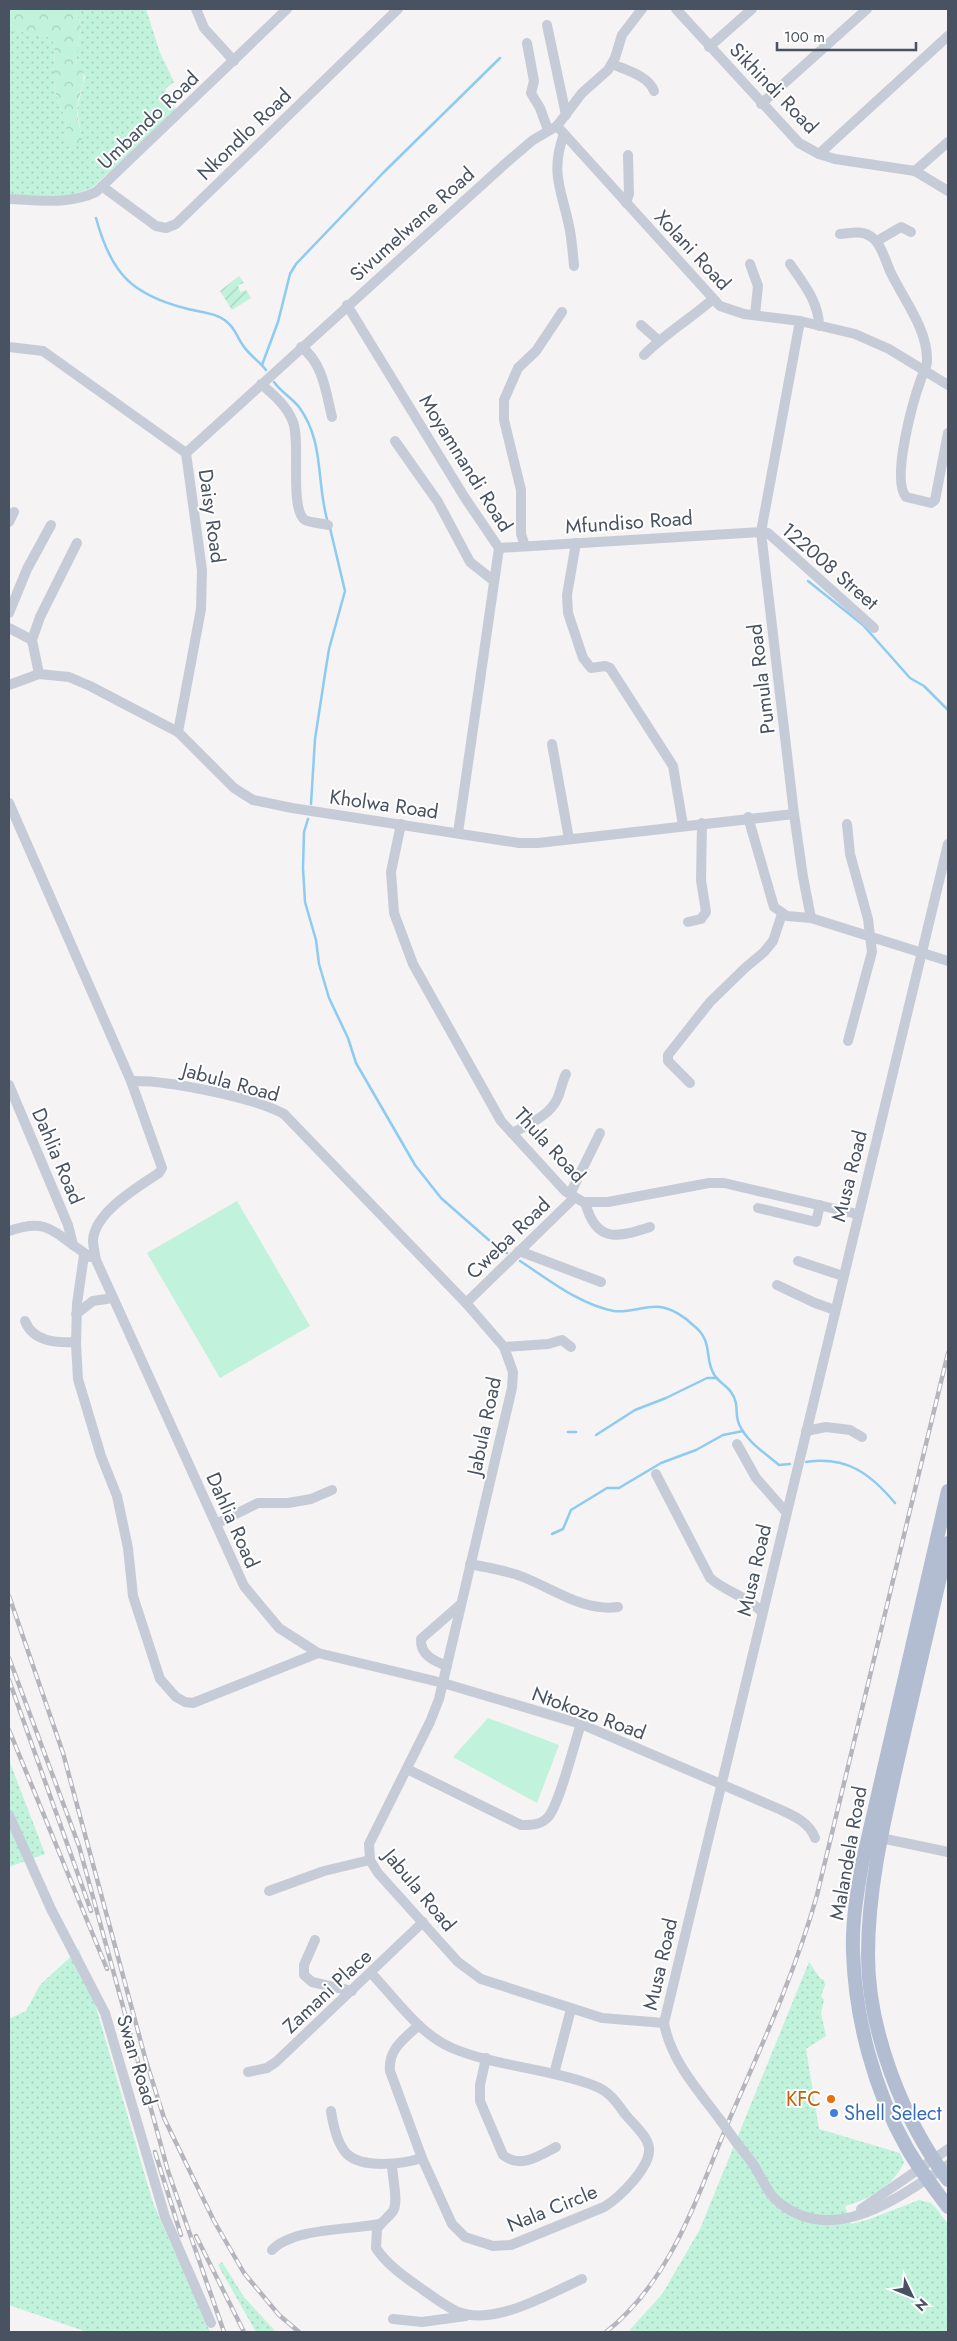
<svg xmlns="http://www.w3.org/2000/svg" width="957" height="2341" font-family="Jost,sans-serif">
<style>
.grass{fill:url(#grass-dots)}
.forest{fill:url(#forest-crowns)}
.park{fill:#c1f2dc}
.garden{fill:url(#garden-furrows)}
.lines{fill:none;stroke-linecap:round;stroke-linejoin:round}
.stream{stroke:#8dcbf1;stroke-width:2.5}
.minor{stroke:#c6ccd7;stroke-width:10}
.major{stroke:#b2bdd2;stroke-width:14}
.rail-casing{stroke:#b5b6bd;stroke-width:4.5}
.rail{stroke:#fff;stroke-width:2.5;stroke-dasharray:8;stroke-linecap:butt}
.minor-bridge{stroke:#c6ccd7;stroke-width:10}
.food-dot{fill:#e8710a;stroke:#fff;stroke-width:2}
.shop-dot{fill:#3f7fe0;stroke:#fff;stroke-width:2}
.labels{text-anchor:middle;stroke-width:4;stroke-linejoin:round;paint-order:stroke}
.street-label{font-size:20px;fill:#495261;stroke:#fff}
.food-label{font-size:20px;fill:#c56008;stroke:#fff;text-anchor:end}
.shop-label{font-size:20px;fill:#366cbe;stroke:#fff;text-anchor:start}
</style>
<defs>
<pattern id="grass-dots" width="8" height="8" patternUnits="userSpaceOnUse" patternTransform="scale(1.25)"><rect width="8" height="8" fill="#c1f2dc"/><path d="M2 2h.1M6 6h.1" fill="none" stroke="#a7d1bf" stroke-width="1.8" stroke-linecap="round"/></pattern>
<pattern id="forest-crowns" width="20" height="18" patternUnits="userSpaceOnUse" patternTransform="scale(1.25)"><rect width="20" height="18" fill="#c1f2dc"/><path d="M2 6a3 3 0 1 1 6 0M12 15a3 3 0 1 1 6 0" fill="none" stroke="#a7d1bf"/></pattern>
<pattern id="garden-furrows" width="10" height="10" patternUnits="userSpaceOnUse" patternTransform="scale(1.25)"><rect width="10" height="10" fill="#c1f2dc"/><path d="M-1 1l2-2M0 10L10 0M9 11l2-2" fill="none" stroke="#a7d1bf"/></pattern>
</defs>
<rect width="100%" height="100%" fill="#f5f3f3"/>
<!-- grass -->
<g class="grass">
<polygon points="75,9 146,9 160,53 174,82 165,89 176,110 92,188 69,196 9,195 9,23 22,32 48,37 53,42 55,54 53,72 55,91 65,118 67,139 82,140 77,109 85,77 76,63 81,27"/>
<polygon points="9,1760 45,1854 9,1867"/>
<polygon points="79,1949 153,2203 210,2332 87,2332 9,2305 9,2016 11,2018 26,2011 40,1985"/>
<path d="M809,1962L820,1978L824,1980L825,1985L821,1996L824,2000L821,2013L826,2036L806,2049L819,2129L900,2153L904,2162C895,2185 868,2200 845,2206L851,2224L870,2219L919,2200L931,2203L936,2208L948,2224V2332H628L663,2293L700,2229Z"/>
<polygon points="222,2262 244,2297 276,2332 256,2332 218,2265"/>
</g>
<!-- forest -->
<path class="forest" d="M9,9H75L81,27L76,63C91,76 79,91 77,108C76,117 81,130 82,139L79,145L72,147L67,139L65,118L55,91L53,72L55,54L53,42L48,37L22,32L9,23Z"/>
<!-- park -->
<g class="park">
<polygon points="237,1201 310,1326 220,1378 147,1253"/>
<polygon points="488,1718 559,1745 537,1803 453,1757"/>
</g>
<!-- garden -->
<polygon class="garden" points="239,276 244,283 238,285 240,292 246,290 251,298 232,310 220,291"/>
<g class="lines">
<!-- stream -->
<g class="stream">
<path d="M96,218C111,273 131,295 188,309C200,312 217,313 227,322C235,328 237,337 242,344C248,354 259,361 266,370"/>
<polyline points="262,365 278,322 290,274 296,264 383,173 500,58"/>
<path d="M274,382C281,392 292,398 299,407C325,442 316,484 328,523"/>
<polyline points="808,581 863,625 910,678 924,686 948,710"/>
<polyline points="311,804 315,739 325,674 329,649 345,591 330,528"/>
<polyline points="308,819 304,832 303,868 305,902 316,940 319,964 329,998 348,1038 356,1063 415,1165 441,1198 490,1241 507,1253"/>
<path d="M520,1261C548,1279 580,1305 614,1311C630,1313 646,1305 660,1307C671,1308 685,1317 693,1325C715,1342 703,1359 715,1376C719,1382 727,1386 731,1392C740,1405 734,1412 739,1424C746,1441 765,1453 779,1465L790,1464"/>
<polyline points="568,1432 576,1432"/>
<polyline points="596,1435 635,1410 666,1398 707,1378 717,1378"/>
<path d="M806,1462C846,1456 870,1473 895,1503"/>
<polyline points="552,1534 563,1529 571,1510 607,1488 619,1488 661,1463 696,1450 723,1435 743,1431"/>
</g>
<!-- minor -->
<g class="minor">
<polyline points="196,9 204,28 234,61"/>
<polyline points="676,9 799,143 819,154 835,159 915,171 948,191"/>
<polyline points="547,25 566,115"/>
<polyline points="527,43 534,81 531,93 540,108 548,130"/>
<polyline points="709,47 752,9"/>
<path d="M612,64C626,70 649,76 654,91"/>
<polyline points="761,104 867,9"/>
<polyline points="557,126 720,306 744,314 800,321 855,334 889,349 948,385"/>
<path d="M564,134C549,175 563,192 570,231C572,242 573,254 574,266"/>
<polyline points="819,154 948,36"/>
<polyline points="915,171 948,142"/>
<polyline points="103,187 156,226 166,228 176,224 398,9"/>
<path d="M9,199C38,200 69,205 96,192L287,9"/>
<polyline points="626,203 629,194 628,155"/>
<path d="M840,234C853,233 864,229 875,240C882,247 886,262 890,271C903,299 928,329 927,361C927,368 923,373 921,379C913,401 891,479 906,497L931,503L935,500L948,433"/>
<polyline points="877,241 901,227 911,232"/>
<polyline points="750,264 758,286 755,315"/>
<path d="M790,264C803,283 819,302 819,326"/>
<polyline points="347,305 465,498 499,548 458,833"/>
<polyline points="800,321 761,532 794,814 803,877 811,918 948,961"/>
<polyline points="641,325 658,340"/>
<polyline points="9,347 43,351 186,453 202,570 201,609 178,732"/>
<path d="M301,347C323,362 326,393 332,417"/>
<path d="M644,355C665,334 690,319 713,299"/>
<path d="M261,384C274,395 287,406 293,422C301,441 289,509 305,520C310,523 322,523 328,525"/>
<polyline points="395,441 438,502 470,562 494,581"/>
<polyline points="186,453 506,163 533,140 557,126 582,93 608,70 615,58 622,35 642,9"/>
<polyline points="9,522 14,512"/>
<polyline points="576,543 567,595 568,613 583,658 591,668 605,666 610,668 673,766 683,825"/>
<polyline points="525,546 521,534 521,490 504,420 504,400 518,368 536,351 562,312"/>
<polyline points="499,548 761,532 768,533 874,628"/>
<polyline points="9,613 27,569 51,525"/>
<polyline points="9,628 32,640"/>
<polyline points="39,674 32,640 40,617 77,543"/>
<polyline points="9,685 39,674 69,677 90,686 178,732 234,788 253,800 292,808 519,843 538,843 794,814"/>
<polyline points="552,744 569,839"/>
<path d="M9,803L131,1081C167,1080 253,1097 284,1114L466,1303L504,1347L513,1372L512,1388L439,1699L430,1722L369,1844L370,1860L378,1873L458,1962L481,1979L602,2018L664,2023"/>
<polyline points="748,817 774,907 787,916 811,918"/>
<polyline points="401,824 391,872 394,913 413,964 501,1121 565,1191 583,1202 608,1202 709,1183 724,1183 857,1214"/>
<polyline points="847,824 850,854 868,919 872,952 848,1041"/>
<polyline points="688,922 701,919 706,912 701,880 702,823"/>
<path d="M131,1081L162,1168L159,1173C138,1187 95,1212 93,1240C93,1246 95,1254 96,1260L244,1586L279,1628L318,1653L443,1683L581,1724L779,1809C794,1816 809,1822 815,1838"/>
<polyline points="690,1083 668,1061 668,1055 710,1002 745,968 764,952 773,941 782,914"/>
<polyline points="9,1085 68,1225 73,1245 90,1257"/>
<path d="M512,1133C528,1125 551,1115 558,1097C561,1090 562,1082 566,1074"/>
<polyline points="570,1194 600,1133"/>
<path d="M585,1202C596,1243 616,1238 650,1227"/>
<polyline points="758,1208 816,1222 820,1205"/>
<path d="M9,1231C40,1220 48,1226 73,1245"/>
<polyline points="519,1251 601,1282"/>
<polyline points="84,1255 77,1304 76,1344 78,1379 101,1456 117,1496 128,1548 133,1596 160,1679 176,1697 185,1702 193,1703 318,1653"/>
<polyline points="798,1261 843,1276"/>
<polyline points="777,1285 815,1303 835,1310"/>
<polyline points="466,1303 574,1198"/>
<polyline points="76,1314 93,1301 113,1298"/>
<path d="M25,1321C33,1342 57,1343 76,1342"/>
<polyline points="504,1347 548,1344 562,1340 571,1347"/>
<polyline points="806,1431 826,1427 850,1430 862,1437"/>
<polyline points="737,1444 756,1478 786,1512"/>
<path d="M656,1474L710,1578C726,1592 747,1596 762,1612"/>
<polyline points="216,1524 258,1503 288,1503 311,1499 332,1490"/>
<path d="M470,1564C488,1568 506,1570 523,1577C554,1589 584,1612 618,1607"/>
<path d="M447,1666C434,1661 420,1655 421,1639L461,1604"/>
<path d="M407,1769L521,1825C532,1825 542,1825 549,1816C560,1802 574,1744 581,1724"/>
<polyline points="9,1815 51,1909 105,2013 165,2217 211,2323"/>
<polyline points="876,1837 948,1852"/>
<polyline points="269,1891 324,1871 370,1860"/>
<polyline points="315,1940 304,1965 304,1975 312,1982 352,1991"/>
<path d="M371,1973C395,1998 419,2034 452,2048C497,2067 549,2068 595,2086C609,2091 617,2103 625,2114C632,2123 648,2136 649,2148C651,2167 619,2198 604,2207L511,2245L493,2246L465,2237L452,2224L422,2158L390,2071C388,2049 404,2039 419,2025"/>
<path d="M486,2058L480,2085V2101L503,2155C520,2169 539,2156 556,2147"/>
<polyline points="248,2072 267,2068 276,2062 423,1922"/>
<polyline points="554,2074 571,2009"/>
<path d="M331,2111C333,2124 337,2144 347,2154C363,2169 403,2164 422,2158"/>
<path d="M721,2121C698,2090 671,2061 664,2023L948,844"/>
<path d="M736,2142C742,2150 749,2158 755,2167C761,2177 767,2191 775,2199C831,2250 899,2197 948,2165"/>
<path d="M392,2164C392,2177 399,2202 393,2211C388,2218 381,2222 377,2229L376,2248C386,2264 406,2278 422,2289C433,2297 445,2306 458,2312C495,2326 549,2294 582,2279"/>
<polyline points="861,2209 948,2149"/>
<path d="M272,2250C292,2228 350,2230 380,2224"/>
<polyline points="393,2319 422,2322 466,2316"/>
</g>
<!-- major -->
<g class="major">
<path d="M948,1491L862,1864C857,1893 852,1922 853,1951C855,2018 874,2090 907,2148C919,2169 934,2188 948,2207"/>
<path d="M948,1543C932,1612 916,1681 900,1750C885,1817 868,1885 868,1955C868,2031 903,2120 948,2180"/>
</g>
<defs>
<g id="rail">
<polyline points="9,1596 63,1753 146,2061 164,2118 214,2221 244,2273 279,2315 299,2332"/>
<polyline points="9,1658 79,1846 168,2171 224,2332"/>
<polyline points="9,1680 91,1911"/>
<polyline points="9,1730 107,1969"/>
<polyline points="155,2152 181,2235"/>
<polyline points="196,2236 244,2332"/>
<path d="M606,2332C673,2279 698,2193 730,2118C762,2045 795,1973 817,1895L948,1353"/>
</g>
</defs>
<!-- rail casing -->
<use href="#rail" class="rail-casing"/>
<!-- rail -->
<use href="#rail" class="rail"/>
<!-- minor-bridge -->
<polyline class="minor-bridge" points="721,2121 736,2142"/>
</g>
<!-- markers -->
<circle class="food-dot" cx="831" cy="2099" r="5"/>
<circle class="shop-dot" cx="834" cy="2113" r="5"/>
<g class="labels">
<!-- street labels -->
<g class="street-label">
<text transform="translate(774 88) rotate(46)" y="7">Sikhindi Road</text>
<text transform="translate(148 120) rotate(-44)" y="7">Umbando Road</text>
<text transform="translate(244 134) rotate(-44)" y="7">Nkondlo Road</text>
<text transform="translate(412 224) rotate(-42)" y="7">Sivumelwane Road</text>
<text transform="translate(693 250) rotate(47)" y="7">Xolani Road</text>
<text transform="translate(466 463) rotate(58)" y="7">Moyamnandi Road</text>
<text transform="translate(212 516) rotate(82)" y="7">Daisy Road</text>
<text transform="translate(629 522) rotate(-4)" y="7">Mfundiso Road</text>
<text transform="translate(830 566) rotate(41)" y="7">122008 Street</text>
<text transform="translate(761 679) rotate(-97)" y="7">Pumula Road</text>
<text transform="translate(384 804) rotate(8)" y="7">Kholwa Road</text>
<text transform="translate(231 1082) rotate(15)" y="7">Jabula Road</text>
<text transform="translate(550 1145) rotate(47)" y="7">Thula Road</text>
<text transform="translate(58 1156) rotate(67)" y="7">Dahlia Road</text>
<text transform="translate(849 1176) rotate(-76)" y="7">Musa Road</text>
<text transform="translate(508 1238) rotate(-44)" y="7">Cweba Road</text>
<text transform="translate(484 1426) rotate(-78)" y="7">Jabula Road</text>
<text transform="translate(233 1520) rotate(66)" y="7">Dahlia Road</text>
<text transform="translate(754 1570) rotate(-77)" y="7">Musa Road</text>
<text transform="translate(589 1713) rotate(20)" y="7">Ntokozo Road</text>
<text transform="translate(848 1853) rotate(-80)" y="7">Malandela Road</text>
<text transform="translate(420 1890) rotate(50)" y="7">Jabula Road</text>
<text transform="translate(660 1964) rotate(-77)" y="7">Musa Road</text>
<text transform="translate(327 1991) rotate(-43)" y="7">Zamani Place</text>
<text transform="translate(137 2060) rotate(73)" y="7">Swan Road</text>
<text transform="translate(552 2208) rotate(-22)" y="7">Nala Circle</text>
</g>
<!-- food labels -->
<g class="food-label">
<text x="821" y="2106">KFC</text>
</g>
<!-- shop labels -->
<g class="shop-label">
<text x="844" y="2120">Shell Select</text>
</g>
</g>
<!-- border -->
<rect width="957" height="2341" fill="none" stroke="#495261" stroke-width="20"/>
<!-- north arrow -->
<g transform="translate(912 2296) rotate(133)" stroke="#ffffff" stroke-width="4" paint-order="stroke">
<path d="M0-4L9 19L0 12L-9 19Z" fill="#495261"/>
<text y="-8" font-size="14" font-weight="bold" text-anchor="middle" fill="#495261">N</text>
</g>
<!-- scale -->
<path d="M777 42v8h139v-8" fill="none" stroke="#495261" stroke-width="2.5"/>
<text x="784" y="42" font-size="15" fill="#495261" stroke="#ffffff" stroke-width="4" paint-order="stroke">100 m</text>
</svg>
